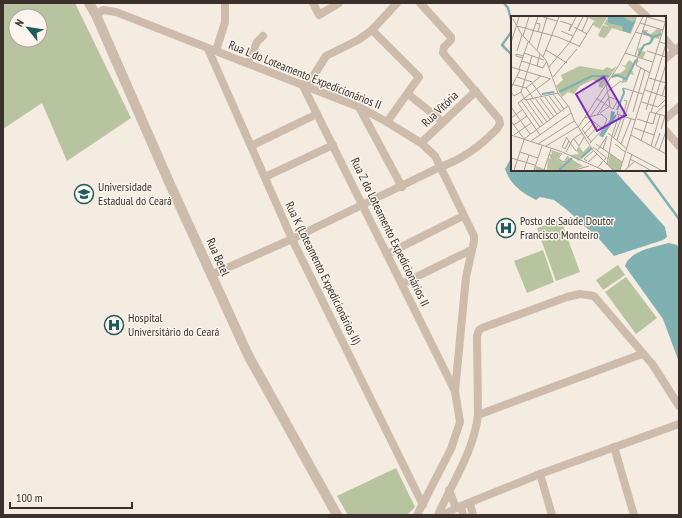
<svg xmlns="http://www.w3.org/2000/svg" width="682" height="518" font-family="'PT Sans Narrow',sans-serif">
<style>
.green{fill:#b8c4a0;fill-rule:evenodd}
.water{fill:#7fb0b2}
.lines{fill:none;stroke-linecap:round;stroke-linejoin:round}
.stream{stroke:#7fb0b2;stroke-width:2.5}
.minor{stroke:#cdbbac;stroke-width:8}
.tertiary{stroke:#cdbbac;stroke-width:10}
.labels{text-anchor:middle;stroke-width:3;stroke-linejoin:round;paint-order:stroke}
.street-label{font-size:12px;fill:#3b302b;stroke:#fbf5ee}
.poi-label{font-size:12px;fill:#3b302b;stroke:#fbf5ee;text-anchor:start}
.inset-river{fill:none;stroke:#7fb0b2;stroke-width:2}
.inset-road{fill:none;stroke:#aaa098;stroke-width:1}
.view{fill:#7b2cbf;fill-opacity:0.15;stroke:#7b2cbf;stroke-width:2}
.inset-edge{fill:none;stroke:#3b302b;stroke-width:2}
</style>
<rect width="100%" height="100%" fill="#f4ebe1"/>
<!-- green -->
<g class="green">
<path d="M3,3H75L131,118L67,161L42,103L3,129ZM16,16H40V40H16Z"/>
<polygon points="561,220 580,272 556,281 537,228"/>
<polygon points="543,250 554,282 527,293 514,261"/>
<polygon points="618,265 625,275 603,290 596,280"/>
<polygon points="626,277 657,318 636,334 605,292"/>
<polygon points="396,468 415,507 407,515 348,515 337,496"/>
</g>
<!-- water -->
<g class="water">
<path d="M512,156V170H614L665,227L667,237L663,240L614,256L601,241L566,209L554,200L540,197L536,200C522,192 511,186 505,169Z"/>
<path d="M669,243L677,245L679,249V362L663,319L625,266C630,250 655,247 669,243Z"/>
</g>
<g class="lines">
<!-- stream -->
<g class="stream">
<polyline points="504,3 508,8 512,23"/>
<polyline points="512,31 502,45 512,55"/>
<polyline points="643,170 679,219"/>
</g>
<!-- minor -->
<g class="minor">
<polyline points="313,3 319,15 339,3"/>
<polyline points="632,3 647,17"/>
<polyline points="96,15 103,10 116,12 359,107 387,122 421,143 435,156 474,236 474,241 466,277 455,391 460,422 451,449 417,515"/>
<polyline points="372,30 419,77 387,122"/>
<polyline points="665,39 675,51"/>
<polyline points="208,49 292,239 423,505"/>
<polyline points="216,51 225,22 225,3"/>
<polyline points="665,59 679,47"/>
<polyline points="248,63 257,42 263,36"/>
<polyline points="302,84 455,391"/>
<polyline points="307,86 326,56 358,40 372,30 397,3"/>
<polyline points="408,94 443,122"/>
<polyline points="359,107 402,187"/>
<polyline points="665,119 679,107"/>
<polyline points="665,130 679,146"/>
<polyline points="421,143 476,91"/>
<polyline points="251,146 317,114"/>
<polyline points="265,177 333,145"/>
<polyline points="387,254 463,216"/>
<path d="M211,275L292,239L440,167C463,159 479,147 497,129L500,124L499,119L443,53L444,47L451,40V37L420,3"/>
<polyline points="402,284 471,250"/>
<polyline points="478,415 642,354"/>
<polyline points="614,447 634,515"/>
<polyline points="540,474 552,515"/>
<polyline points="449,490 456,508"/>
<polyline points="470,503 473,515"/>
<polyline points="461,507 463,515"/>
<path d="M438,515C452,483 474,451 478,415L477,336L479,330L482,328L567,297L580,294L594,296L653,365L679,406"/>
<polyline points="444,515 456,508 540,474 679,424"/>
</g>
<!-- tertiary -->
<polyline class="tertiary" points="89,3 96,15 169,182 248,355 337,515"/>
</g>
<!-- icons -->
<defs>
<symbol id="university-ring" viewBox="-11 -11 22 22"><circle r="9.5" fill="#fbf5ee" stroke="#1f5a5e" stroke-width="1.5"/><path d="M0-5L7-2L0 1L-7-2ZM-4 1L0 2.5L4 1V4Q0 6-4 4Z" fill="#1f5a5e"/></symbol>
<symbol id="hospital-ring" viewBox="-11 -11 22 22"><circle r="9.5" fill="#fbf5ee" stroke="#1f5a5e" stroke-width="1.5"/><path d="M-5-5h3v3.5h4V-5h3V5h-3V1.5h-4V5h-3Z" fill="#1f5a5e"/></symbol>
</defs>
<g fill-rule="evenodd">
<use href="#university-ring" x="73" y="183" width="22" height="22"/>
<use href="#hospital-ring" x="495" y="217" width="22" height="22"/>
<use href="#hospital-ring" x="103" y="314" width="22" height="22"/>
</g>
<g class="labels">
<!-- street labels -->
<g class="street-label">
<text transform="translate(305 75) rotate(22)" y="4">Rua L do Loteamento Expedicionários II</text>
<text transform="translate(440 109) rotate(-44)" y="4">Rua Vitória</text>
<text transform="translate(390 232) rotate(64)" y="4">Rua Z do Loteamento Expedicionários II</text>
<text transform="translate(218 257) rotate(66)" y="4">Rua Betel</text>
<text transform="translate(323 273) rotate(64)" y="4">Rua K (Loteamento Expedicionários II)</text>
</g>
<!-- poi labels -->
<g class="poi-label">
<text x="98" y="191">Universidade<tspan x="98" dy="14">Estadual do Ceará</tspan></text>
<text x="520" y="225">Posto de Saúde Doutor<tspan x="520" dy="14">Francisco Monteiro</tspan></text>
<text x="128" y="322">Hospital<tspan x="128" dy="14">Universitário do Ceará</tspan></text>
</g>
</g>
<!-- overview -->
<g transform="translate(511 16)">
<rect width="155" height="155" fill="#f4ebe1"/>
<path d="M76,1H96L89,13L82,9L84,5ZM97,1H126L120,18L101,12L94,22L89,21L87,19L92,9L98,11L93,8ZM146,13L151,14L148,23L144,22L140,28L133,30L131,35L135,36L132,42L127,41V33L140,25L139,20L131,17L132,14H137L136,17L140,18ZM126,41L128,46L124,47L121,54L123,59L118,58L116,66L110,67L112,61H103L101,58L110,57L115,52L109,48L114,50L118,44L122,47ZM69,50L92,54L96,51L101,53L106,50L91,72L87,70L89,67L82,64L69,70L63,78L57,76L51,81L45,70L52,64L50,59ZM68,130L72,136L78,130L80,133L68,145L59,139L68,138L65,135ZM40,134L50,137L46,143L53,147L57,141L72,150L63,154H20H24L25,150L36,154L37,142L40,143L38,138H41ZM99,137L111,147L109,154H102L97,149Z" fill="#b8c4a0"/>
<path d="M97,1H112L121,6L125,4L119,17L112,15L111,10L97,7ZM100,95L104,96L102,105L90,121L88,119L99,104Z" fill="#7fb0b2"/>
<path class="inset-river" d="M132,16L142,21L150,18M127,40L133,29L139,27L142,21M101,61L106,59L115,63M115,64L125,44M48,76L81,60H98M31,78L43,76M106,94L113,77L112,72M91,121L105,99M70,142L81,132M48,154L61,142"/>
<path class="inset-road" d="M32,1L46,5M136,1L154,6M2,3L11,19L35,44L47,77L58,91L63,104L81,133L102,154M49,5L61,9L65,1M25,7L29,8L27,16M129,7L152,14M60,9L58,15L61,9M6,10L47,21L68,30M63,11L76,18M50,15L62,20M71,15L77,2L75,1M124,16L139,20M12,20L18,1M59,26L72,1M0,27L8,1M18,27L27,1M68,31L83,6M26,34L36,1M35,34L56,47M6,35L11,19M136,35L155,41M13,37L33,44M114,37L142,46M124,40L136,1M32,41L48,1M127,41L125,49L139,57M12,42L5,40V38L12,40M11,45L32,52L35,46M26,50L29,38M0,51L40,63M38,51L59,26M8,53L17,26M6,61L21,66M42,61L66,33M138,62L155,67M21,67L31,81M0,68L15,72L22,82M0,72L9,54M15,72L30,60M112,72L132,78M134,74L155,81M97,75L110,65M0,76L3,80L10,76M42,78L53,93M38,80L50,96M151,80L155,67M34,81L46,98M24,82L39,103M29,82L43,101M85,82L102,93L107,84L98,81M19,83L36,106M10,84L29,111M14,84L10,76L21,40M14,84L47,77M15,84L32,108M131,86L147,91L155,83M0,91L19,118M135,94L155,28L149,26M107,95L106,98L124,104M122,96L134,54M140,96L155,48M89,97L99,90L95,67M86,99L98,81M112,100L116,85L113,84M79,101L97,75M0,102L11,94M73,102L90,98L96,103L92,113L79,127M78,102L92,113M126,103L142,108M0,105L13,123L57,90M142,108L145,97L155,88M3,109L16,100M123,112L143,119M71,113L80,126M71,113L81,103M150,113L154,100M97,117L116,133M73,118L84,106M0,119L49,135L92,154M3,119L20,107M29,119L7,87L39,63M120,119L155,138M55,121L65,135M56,121L51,131L54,133L58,125M103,121L110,103L107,102M76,122L88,109M63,123L68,130L73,121M106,124L130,51M20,125L60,97M130,125L139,96L155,100M27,128L63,105M85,128L111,146M104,128L114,136M110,128L120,103M35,130L68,110L108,49L132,1M140,130L149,99M82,131L97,143M144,131L149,117M86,135L96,120L92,133M148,135L155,115M9,136L27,142M55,136L62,123L71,117M116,136L150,154M51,137L47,143L53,146L57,140M0,142L24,149M119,143L139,154M76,145L73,143L82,135M77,146L86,138M96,149L101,120L108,99M87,151L95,142M117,151L121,138M3,154L13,124M13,154L18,139M23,154L31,130M33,154L40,133M64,154L78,150M109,154L155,4M114,154L123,146"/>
<path class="view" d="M93,61L115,99L86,115L65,78Z"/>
<rect width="155" height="155" class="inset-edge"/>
</g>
<!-- border -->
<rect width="682" height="518" fill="none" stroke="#3b302b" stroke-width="8"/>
<!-- north arrow -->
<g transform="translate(28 28) rotate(300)"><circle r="19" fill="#fbf5ee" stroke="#aea6a0"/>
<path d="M0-3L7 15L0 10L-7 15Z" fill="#1f5a5e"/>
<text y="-6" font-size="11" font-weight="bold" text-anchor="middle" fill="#3b302b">N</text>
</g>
<!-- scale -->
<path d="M10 502v6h122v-6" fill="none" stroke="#3b302b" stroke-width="2"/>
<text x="16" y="502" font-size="12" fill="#3b302b" stroke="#fbf5ee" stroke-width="3" paint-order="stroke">100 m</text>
</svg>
